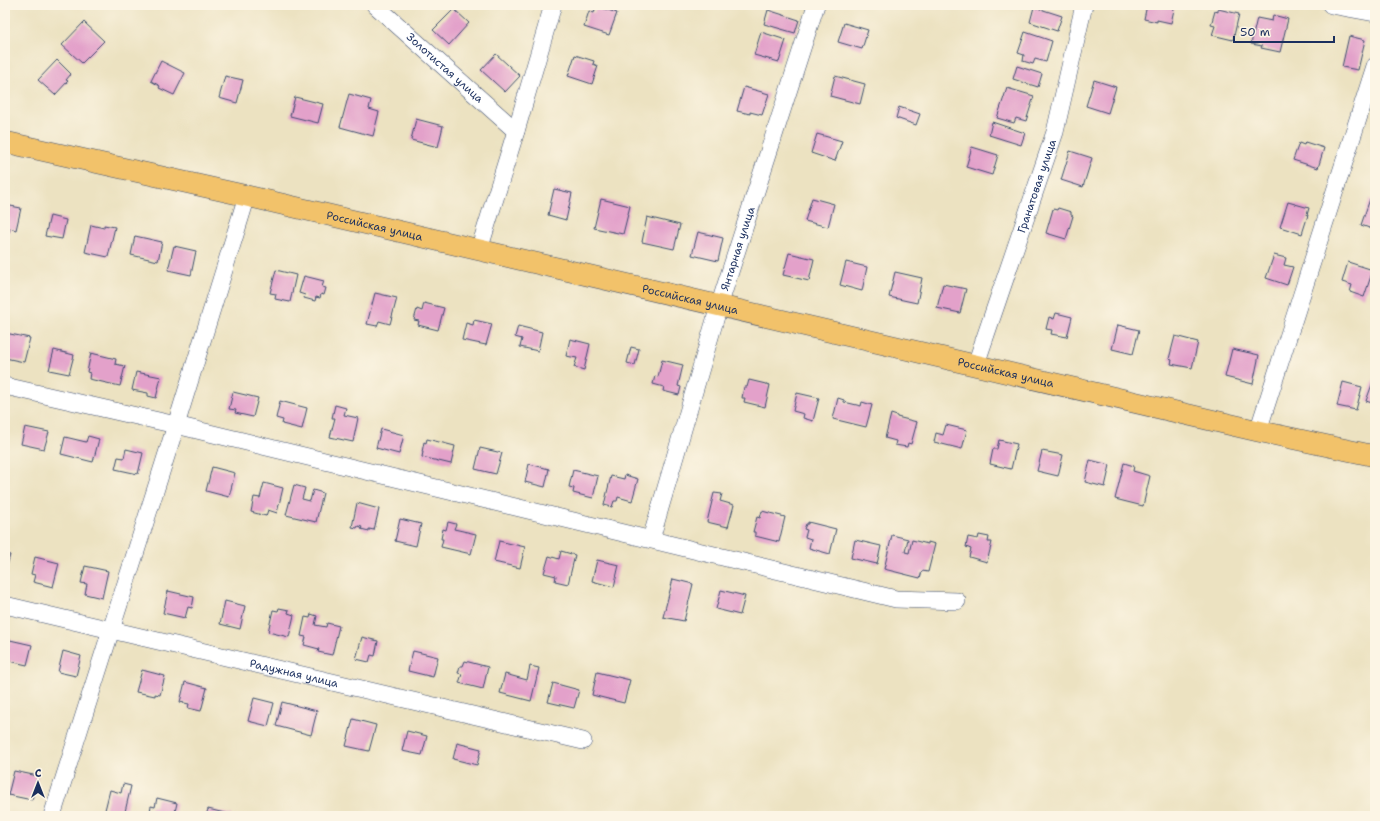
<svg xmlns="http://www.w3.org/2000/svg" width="1380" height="821" font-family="'Shantell Sans',sans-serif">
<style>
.building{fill:#e3a1ca}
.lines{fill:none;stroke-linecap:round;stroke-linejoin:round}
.minor-casing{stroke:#3a4a6d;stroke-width:18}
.major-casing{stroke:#3a4a6d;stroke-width:22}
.minor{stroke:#fff;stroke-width:17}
.major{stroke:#f2c26a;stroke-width:21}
.labels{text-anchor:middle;stroke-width:4;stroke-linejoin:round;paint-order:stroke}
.street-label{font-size:11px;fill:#1b2f5e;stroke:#fcf5e5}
</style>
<rect width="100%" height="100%" fill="#fcf5e5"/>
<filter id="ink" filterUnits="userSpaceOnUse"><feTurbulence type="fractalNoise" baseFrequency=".025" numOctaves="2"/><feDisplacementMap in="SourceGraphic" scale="8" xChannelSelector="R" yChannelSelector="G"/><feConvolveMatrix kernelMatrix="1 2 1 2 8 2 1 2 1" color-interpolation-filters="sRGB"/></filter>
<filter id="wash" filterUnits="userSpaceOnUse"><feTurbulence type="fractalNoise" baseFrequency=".012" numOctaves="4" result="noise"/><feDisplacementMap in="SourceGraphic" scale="16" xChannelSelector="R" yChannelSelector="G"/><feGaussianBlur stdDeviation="0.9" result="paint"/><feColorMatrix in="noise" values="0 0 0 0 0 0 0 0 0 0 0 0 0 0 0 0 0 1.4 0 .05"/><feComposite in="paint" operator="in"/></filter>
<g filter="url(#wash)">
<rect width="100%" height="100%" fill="#ece2c1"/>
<g id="blocks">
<!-- building -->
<g class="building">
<polygon points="1147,5 1175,5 1171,23 1157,20 1157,22 1144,19"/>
<polygon points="596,6 617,13 609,35 584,27 589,11 594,13"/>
<polygon points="1034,7 1062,16 1057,31 1030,22"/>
<polygon points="454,9 469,23 449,45 433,30"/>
<polygon points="1218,9 1239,14 1233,40 1212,35 1215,26 1211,25 1215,11 1218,12"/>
<polygon points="768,10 799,20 795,33 764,24"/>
<polygon points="1273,15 1288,19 1280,52 1261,48 1262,46 1251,44 1257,18 1272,21"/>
<polygon points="84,22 104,41 82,63 62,45"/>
<polygon points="844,23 868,30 862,49 838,42"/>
<polygon points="761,32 786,40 779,62 754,55"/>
<polygon points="1025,32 1052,41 1046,62 1035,59 1033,64 1023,61 1024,55 1018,53"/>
<polygon points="1349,36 1365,40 1358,70 1342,67"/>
<polygon points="496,54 520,76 505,92 481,70"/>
<polygon points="575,55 594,61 593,64 598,66 592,84 568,76"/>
<polygon points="57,60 71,74 66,80 68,81 55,95 38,80"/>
<polygon points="161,61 185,73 174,95 159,88 160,86 151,81"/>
<polygon points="1017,66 1042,74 1038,87 1013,79"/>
<polygon points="225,76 243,80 237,103 219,98"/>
<polygon points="835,76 865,84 860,104 830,96"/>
<polygon points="1094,80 1116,87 1108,113 1086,106"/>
<polygon points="744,87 769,94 762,115 750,112 750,114 737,111"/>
<polygon points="1007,88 1034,96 1026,121 1016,118 1014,123 997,118"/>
<polygon points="349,94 371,100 369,109 379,112 373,136 340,127"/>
<polygon points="295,97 323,104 318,123 290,116"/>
<polygon points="899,107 920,114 916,125 896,118"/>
<polygon points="416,119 443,126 438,147 411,140"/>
<polygon points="992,122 1025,133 1021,145 989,135"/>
<polygon points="817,134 842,141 835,161 811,153"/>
<polygon points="1305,142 1324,148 1318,168 1293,160 1299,143 1304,145"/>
<polygon points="972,147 998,155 992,175 966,167"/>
<polygon points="1070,151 1092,158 1083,187 1061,180"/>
<polygon points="554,189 572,193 566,220 548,215"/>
<polygon points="812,198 834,204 828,227 805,221"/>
<polygon points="601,199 630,206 623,234 594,228"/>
<polygon points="1370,199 1375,201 1375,230 1361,225"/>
<polygon points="1288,202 1309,208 1307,215 1308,215 1302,234 1280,227"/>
<polygon points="5,205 21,208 16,230 10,228 9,232 5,231"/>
<polygon points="1058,208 1071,212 1071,215 1073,216 1066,239 1046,233 1053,209 1057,210"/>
<polygon points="50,216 66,220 62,239 45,236"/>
<polygon points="647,217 680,225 674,249 642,242"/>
<polygon points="91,225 104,228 104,225 115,227 108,257 85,252"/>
<polygon points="698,232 723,238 718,261 692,255"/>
<polygon points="135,236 162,242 158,261 131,255"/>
<polygon points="174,246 196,251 191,275 168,270"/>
<polygon points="789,253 814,259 809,281 783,275"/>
<polygon points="1274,255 1286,258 1284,265 1293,267 1287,285 1266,278"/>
<polygon points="846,262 867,267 862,291 840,285"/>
<polygon points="1348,262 1373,270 1364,297 1350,292 1352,285 1342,282"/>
<polygon points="276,270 296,275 290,302 275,299 276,294 270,293"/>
<polygon points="895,272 922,278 917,303 889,297"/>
<polygon points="304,276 324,281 322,287 326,288 324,295 321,294 320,298 316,297 315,301 304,298 305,295 299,293"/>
<polygon points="943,284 966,289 960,313 937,308"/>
<polygon points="375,293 397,298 390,324 379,321 377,326 367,324"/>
<polygon points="424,303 444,308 438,330 418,325 419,321 414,320 417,309 422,311"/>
<polygon points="1056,313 1072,317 1067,337 1051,334 1052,330 1046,329 1049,317 1054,319"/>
<polygon points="474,320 492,324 486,345 462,340 466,323 473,325"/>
<polygon points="1118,325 1139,330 1133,354 1112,349"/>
<polygon points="518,326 542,332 538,351 520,347 522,339 515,337"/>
<polygon points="5,333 30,338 24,362 5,358"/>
<polygon points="1175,336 1198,342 1192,368 1171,364 1172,360 1169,359"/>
<polygon points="570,339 590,344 584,370 574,367 577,358 566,356"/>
<polygon points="631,347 639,349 635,365 627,363"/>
<polygon points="1232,349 1259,355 1253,384 1225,377"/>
<polygon points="54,350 74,355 69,374 49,370"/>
<polygon points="91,353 116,359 115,364 125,366 120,386 89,379 90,373 87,372"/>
<polygon points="662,360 683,365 678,386 681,387 679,395 663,391 664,387 653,384 655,376 658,377"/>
<polygon points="136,372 161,377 156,398 148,396 148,393 132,390"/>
<polygon points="1374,379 1375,380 1375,404 1366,401"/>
<polygon points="749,380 770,385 765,407 744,402 745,398 742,398 744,387 747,387"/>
<polygon points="1343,382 1362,387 1356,410 1337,406"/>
<polygon points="233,392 258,398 253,417 235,413 236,410 229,409"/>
<polygon points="797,393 819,398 813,421 803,418 804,414 793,411"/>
<polygon points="838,398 844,400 844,402 861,406 862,402 872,405 866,427 833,419"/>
<polygon points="280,401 307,408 302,429 282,424 283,420 276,418"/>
<polygon points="335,405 346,408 344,415 358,418 353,442 330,437 335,418 332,418"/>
<polygon points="891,414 897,416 897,417 917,422 911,444 908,443 907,447 895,445 896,441 885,438"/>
<polygon points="946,425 967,430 962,449 934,442 936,433 943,435"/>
<polygon points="25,427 49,432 44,449 21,444"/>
<polygon points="381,429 404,435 399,454 376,448"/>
<polygon points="88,436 99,439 93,462 61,454 65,437 86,442"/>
<polygon points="427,439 455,446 451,464 422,457 423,452 422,452 424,442 426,443"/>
<polygon points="999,440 1017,444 1011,469 990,464 993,449 997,449"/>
<polygon points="480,448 502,453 496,474 475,469"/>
<polygon points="126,449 143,453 138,474 115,469 118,457 124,458"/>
<polygon points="1042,451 1063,455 1058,476 1037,471"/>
<polygon points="1090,460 1110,465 1105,487 1085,482"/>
<polygon points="1124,463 1134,466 1133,471 1150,476 1143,506 1115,499"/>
<polygon points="529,464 549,469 545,487 525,482"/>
<polygon points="212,467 235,473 229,497 206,491"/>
<polygon points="573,470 598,476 593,498 573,493 574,488 569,487"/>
<polygon points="625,475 638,479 632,501 618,497 617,501 614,501 612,507 604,505 611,476 624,479"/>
<polygon points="264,483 283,488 277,513 268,510 266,516 251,512 254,497 260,498"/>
<polygon points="294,485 305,488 302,499 310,501 313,490 323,493 316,522 286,515"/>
<polygon points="714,493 722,494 720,501 734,505 728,527 707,522"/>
<polygon points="357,503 379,509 374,530 369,529 369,531 361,529 362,527 358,526 357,528 352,527"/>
<polygon points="762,511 785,517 779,542 755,536 755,532 753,532 757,517 760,518"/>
<polygon points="400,519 421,524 416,546 395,541"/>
<polygon points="448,522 456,524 454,529 476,534 471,554 441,547 443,539 441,539 443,529 446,530"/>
<polygon points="808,522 836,529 830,554 809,548 811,539 805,537 807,530 804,529 806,524 808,524"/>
<polygon points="892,535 908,539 905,552 909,553 912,540 928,544 928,542 935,544 928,572 922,571 920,578 884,569"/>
<polygon points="979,535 989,537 988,542 992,542 987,562 969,557 971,549 966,547 968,537 978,539"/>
<polygon points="855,540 881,546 877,564 851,558"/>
<polygon points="499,541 525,547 520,568 494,562"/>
<polygon points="561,551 575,555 568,584 555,581 556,576 544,573 549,556 559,559"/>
<polygon points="5,554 10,555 5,573"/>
<polygon points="35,557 59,563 53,587 33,582 35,575 31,574"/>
<polygon points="597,560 619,565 614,587 592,581"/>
<polygon points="85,566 108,571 102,598 85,594 87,584 81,583"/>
<polygon points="673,579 693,584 684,621 663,617"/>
<polygon points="721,590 745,596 740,615 716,609"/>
<polygon points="168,591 194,597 192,608 188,607 185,618 163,613"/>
<polygon points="225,601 245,606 240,629 220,624"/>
<polygon points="279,608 289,610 288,613 294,615 289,637 268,632 273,610 278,611"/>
<polygon points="311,614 317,616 315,625 326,627 327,623 339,626 332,655 318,652 319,649 304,645 306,637 301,636 305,617 310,618"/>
<polygon points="362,637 378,641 375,656 371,655 369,662 356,659"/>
<polygon points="10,640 32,645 27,665 5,660"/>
<polygon points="63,651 81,656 76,676 58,672"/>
<polygon points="413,651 438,657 433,677 408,671"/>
<polygon points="465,661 488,667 483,689 459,683 462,674 458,673 460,666 463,666"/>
<polygon points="530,666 539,668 531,701 500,693 505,674 527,680"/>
<polygon points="142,670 165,676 160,695 155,694 155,696 136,692"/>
<polygon points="597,672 630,680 624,703 592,695"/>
<polygon points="185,682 207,688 201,711 188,708 189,704 180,702"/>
<polygon points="553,683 579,690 574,708 548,702"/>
<polygon points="254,698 274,703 268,726 248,721"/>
<polygon points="282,702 317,711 311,735 276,726"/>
<polygon points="353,719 376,725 369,751 346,746"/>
<polygon points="407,731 427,736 422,755 402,751"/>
<polygon points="457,743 481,749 477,765 453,759"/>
<polygon points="14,771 38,776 32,800 8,795"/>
<polygon points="123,784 131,786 124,816 112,816 104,814 110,790 121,793"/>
<polygon points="157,798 177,803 174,816 149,816 151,806 155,807"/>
<polygon points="208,809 233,815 233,816 206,816"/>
</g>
</g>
</g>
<g filter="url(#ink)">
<use href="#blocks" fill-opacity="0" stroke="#3a4a6d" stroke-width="1"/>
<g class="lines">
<defs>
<g id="minor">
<path id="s1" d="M375,5L516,131"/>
<polyline points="1331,5 1375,13"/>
<polyline points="479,250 516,131 553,5"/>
<path id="s2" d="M976,364L1055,132L1084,5"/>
<polyline points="5,386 176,425 896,599 957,601"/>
<polyline points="1258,431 1375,66"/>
<path id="s3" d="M651,539L719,306L816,5"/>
<path id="s4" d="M5,605L583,741"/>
<polyline points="52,816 176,425 247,196"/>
</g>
<g id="major">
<path id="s5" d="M5,142L247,196L1258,431L1375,456"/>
</g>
</defs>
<!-- minor casing -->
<use href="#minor" class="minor-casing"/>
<!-- major casing -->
<use href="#major" class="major-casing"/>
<!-- minor -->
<use href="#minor" class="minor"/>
<!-- major -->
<use href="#major" class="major"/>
</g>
</g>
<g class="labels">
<!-- street labels -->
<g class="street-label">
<text dy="4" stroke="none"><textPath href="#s1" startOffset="94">Золотистая улица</textPath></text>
<text dy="4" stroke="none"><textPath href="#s2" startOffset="188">Гранатовая улица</textPath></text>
<text dy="4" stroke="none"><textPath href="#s5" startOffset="379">Российская улица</textPath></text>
<text dy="4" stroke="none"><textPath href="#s3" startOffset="303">Янтарная улица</textPath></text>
<text dy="4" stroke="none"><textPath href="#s5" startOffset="703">Российская улица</textPath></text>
<text dy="4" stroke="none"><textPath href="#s5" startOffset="1027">Российская улица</textPath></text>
<text dy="4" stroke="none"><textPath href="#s4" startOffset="297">Радужная улица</textPath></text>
</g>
</g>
<!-- margin -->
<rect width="1380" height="821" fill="none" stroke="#fcf5e5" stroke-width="20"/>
<!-- north arrow -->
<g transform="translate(38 783)" stroke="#fcf5e5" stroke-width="3" paint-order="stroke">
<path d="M0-3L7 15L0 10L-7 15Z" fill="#1b2f5e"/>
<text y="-6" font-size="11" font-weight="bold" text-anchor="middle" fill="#1b2f5e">С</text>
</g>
<!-- scale -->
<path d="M1234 36v6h100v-6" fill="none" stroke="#1b2f5e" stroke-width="2"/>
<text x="1240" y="36" font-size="12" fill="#1b2f5e" stroke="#fcf5e5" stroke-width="3" paint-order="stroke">50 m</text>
</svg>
